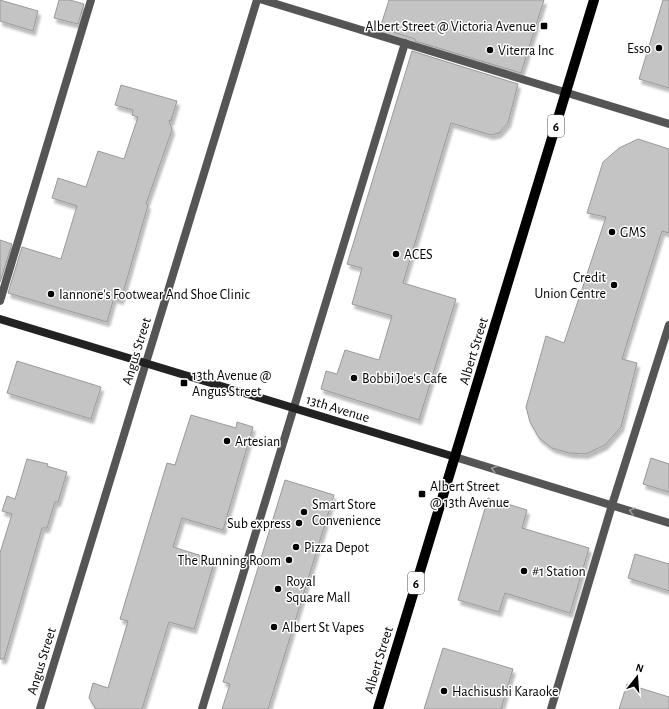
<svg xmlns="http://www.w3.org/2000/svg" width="669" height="709" font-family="'Alegreya Sans',sans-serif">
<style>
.building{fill:#c4c4c4;stroke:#999;filter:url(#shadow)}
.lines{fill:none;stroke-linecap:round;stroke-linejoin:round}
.lane{stroke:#555;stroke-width:8}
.street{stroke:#555;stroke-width:8}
.secondary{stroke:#222;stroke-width:8}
.primary{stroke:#000;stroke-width:10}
.oneway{stroke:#999}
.poi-dot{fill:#000;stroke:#fff;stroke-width:1.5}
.labels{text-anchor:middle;stroke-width:3;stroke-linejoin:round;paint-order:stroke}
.shield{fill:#fff;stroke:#4c4c4c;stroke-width:1}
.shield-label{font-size:13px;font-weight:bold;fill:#000}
.poi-label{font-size:14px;fill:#000;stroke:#fff;text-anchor:start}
.street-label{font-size:14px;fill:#000;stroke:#fff}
</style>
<defs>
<filter id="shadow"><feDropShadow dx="2.5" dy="4.5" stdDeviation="1" flood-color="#0004"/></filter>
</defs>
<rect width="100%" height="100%" fill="#fff"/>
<!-- building -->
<g class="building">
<polygon points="0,0 38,11 33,31 0,21"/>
<polygon points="59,0 70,0 84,4 78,24 54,18"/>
<polygon points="389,0 544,0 521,73 415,41 415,39 380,28"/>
<polygon points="663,0 669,0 669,88 639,79"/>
<polygon points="412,51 518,84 508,123 499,133 491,135 451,123 403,283 456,299 419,420 321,389 326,371 337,374 345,350 379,360 392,316 352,304 362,268 347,264"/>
<polygon points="121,85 177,101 171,121 169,120 172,130 146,204 148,205 121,300 114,298 107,322 8,293 22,247 61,259 77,206 52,198 58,178 86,187 98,151 124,159 138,117 132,115 133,110 115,105"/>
<polygon points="638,139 669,149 669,233 662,231 622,359 637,363 621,427 605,445 586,454 569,453 552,448 539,438 530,422 526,407 546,336 564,343 606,217 587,213 603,162 619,148"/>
<polygon points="0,240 12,244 0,282"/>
<polygon points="17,361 101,387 91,419 7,393"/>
<polygon points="191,415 236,428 237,422 253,427 223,530 182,518 173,547 215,560 194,629 169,622 142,709 96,709 89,698 93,683 108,688 128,621 120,619 167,463 175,465"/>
<polygon points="651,458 669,464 669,492 643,484"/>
<polygon points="27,459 48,464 47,466 67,472 58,502 55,502 47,528 42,528 4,659 0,659 0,553 12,514 2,511 7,496 15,499"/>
<polygon points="285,480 334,495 268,709 222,709 230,684 223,682"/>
<polygon points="488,498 527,510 522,528 589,548 570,613 505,593 499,612 458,600"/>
<polygon points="635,554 669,564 669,591 628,578"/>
<polygon points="443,648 513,669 501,709 424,709"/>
<polygon points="627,684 669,697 669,709 619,709"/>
</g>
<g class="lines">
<!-- lane -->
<g class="lane">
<polyline points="263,0 669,124"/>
<polyline points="0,301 91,0"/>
<polyline points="202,709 405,43"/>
<polyline points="551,709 612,505 669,325"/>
</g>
<!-- street -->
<g class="street">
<polyline points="455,457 669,523"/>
<polyline points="40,709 257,0"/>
</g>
<!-- secondary -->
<polyline class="secondary" points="0,319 455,457"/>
<!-- primary -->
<polyline class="primary" points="378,709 594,0"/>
</g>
<!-- one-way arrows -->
<defs><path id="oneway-chevron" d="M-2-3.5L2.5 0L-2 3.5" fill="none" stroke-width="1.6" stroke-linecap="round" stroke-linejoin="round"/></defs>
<g class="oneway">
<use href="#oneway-chevron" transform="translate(494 469) rotate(-163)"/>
<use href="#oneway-chevron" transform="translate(632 511) rotate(-163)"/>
</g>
<!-- markers -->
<g class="poi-dot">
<rect x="540" y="22" width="8" height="8" rx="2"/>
<circle cx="659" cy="48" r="4"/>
<circle cx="490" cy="50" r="4"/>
<circle cx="612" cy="232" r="4"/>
<circle cx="396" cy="254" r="4"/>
<circle cx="614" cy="285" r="4"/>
<circle cx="51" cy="294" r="4"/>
<circle cx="354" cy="378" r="4"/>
<rect x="180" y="379" width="8" height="8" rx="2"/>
<circle cx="227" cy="441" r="4"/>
<rect x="418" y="490" width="8" height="8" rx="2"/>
<circle cx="304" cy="512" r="4"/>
<circle cx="299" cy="523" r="4"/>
<circle cx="296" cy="547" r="4"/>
<circle cx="289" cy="560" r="4"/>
<circle cx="524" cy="571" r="4"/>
<circle cx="278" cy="589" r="4"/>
<circle cx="274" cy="627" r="4"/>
<circle cx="444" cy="691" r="4"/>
</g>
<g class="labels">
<!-- shield labels -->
<g class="shield">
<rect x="548" y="115" width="16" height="22" rx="3"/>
<rect x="408" y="572" width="16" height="22" rx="3"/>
</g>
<g class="shield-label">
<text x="556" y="131">6</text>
<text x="416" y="588">6</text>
</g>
<!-- poi labels -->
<g class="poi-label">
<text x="536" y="31" text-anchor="end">Albert Street @ Victoria Avenue</text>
<text x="651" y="53" text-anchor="end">Esso</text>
<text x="498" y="55">Viterra Inc</text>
<text x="620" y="237">GMS</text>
<text x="404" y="259">ACES</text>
<text x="606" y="282" text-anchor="end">Credit<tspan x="606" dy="16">Union Centre</tspan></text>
<text x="59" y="299">Iannone's Footwear And Shoe Clinic</text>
<text x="192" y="380">13th Avenue @<tspan x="192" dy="16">Angus Street</tspan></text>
<text x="362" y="383">Bobbi Joe's Cafe</text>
<text x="235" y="446">Artesian</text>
<text x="430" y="491">Albert Street<tspan x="430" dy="16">@ 13th Avenue</tspan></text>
<text x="312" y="509">Smart Store<tspan x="312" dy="16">Convenience</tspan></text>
<text x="291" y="528" text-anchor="end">Sub express</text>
<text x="304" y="552">Pizza Depot</text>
<text x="281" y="565" text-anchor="end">The Running Room</text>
<text x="532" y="576">#1 Station</text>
<text x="286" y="586">Royal<tspan x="286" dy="16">Square Mall</tspan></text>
<text x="282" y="632">Albert St Vapes</text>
<text x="452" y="696">Hachisushi Karaoke</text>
</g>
<!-- street labels -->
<g class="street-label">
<text transform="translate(136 351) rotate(-73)" y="5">Angus Street</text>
<text transform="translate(473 351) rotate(-73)" y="5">Albert Street</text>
<text transform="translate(338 408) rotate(17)" y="5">13th Avenue</text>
<text transform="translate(378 660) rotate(-73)" y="5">Albert Street</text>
<text transform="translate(41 661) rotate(-73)" y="5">Angus Street</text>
</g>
</g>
<!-- north arrow -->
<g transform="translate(637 677) rotate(17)" stroke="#ffffff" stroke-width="3" paint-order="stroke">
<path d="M0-3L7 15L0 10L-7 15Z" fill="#000000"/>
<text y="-6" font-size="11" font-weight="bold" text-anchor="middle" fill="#000000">N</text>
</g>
</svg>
